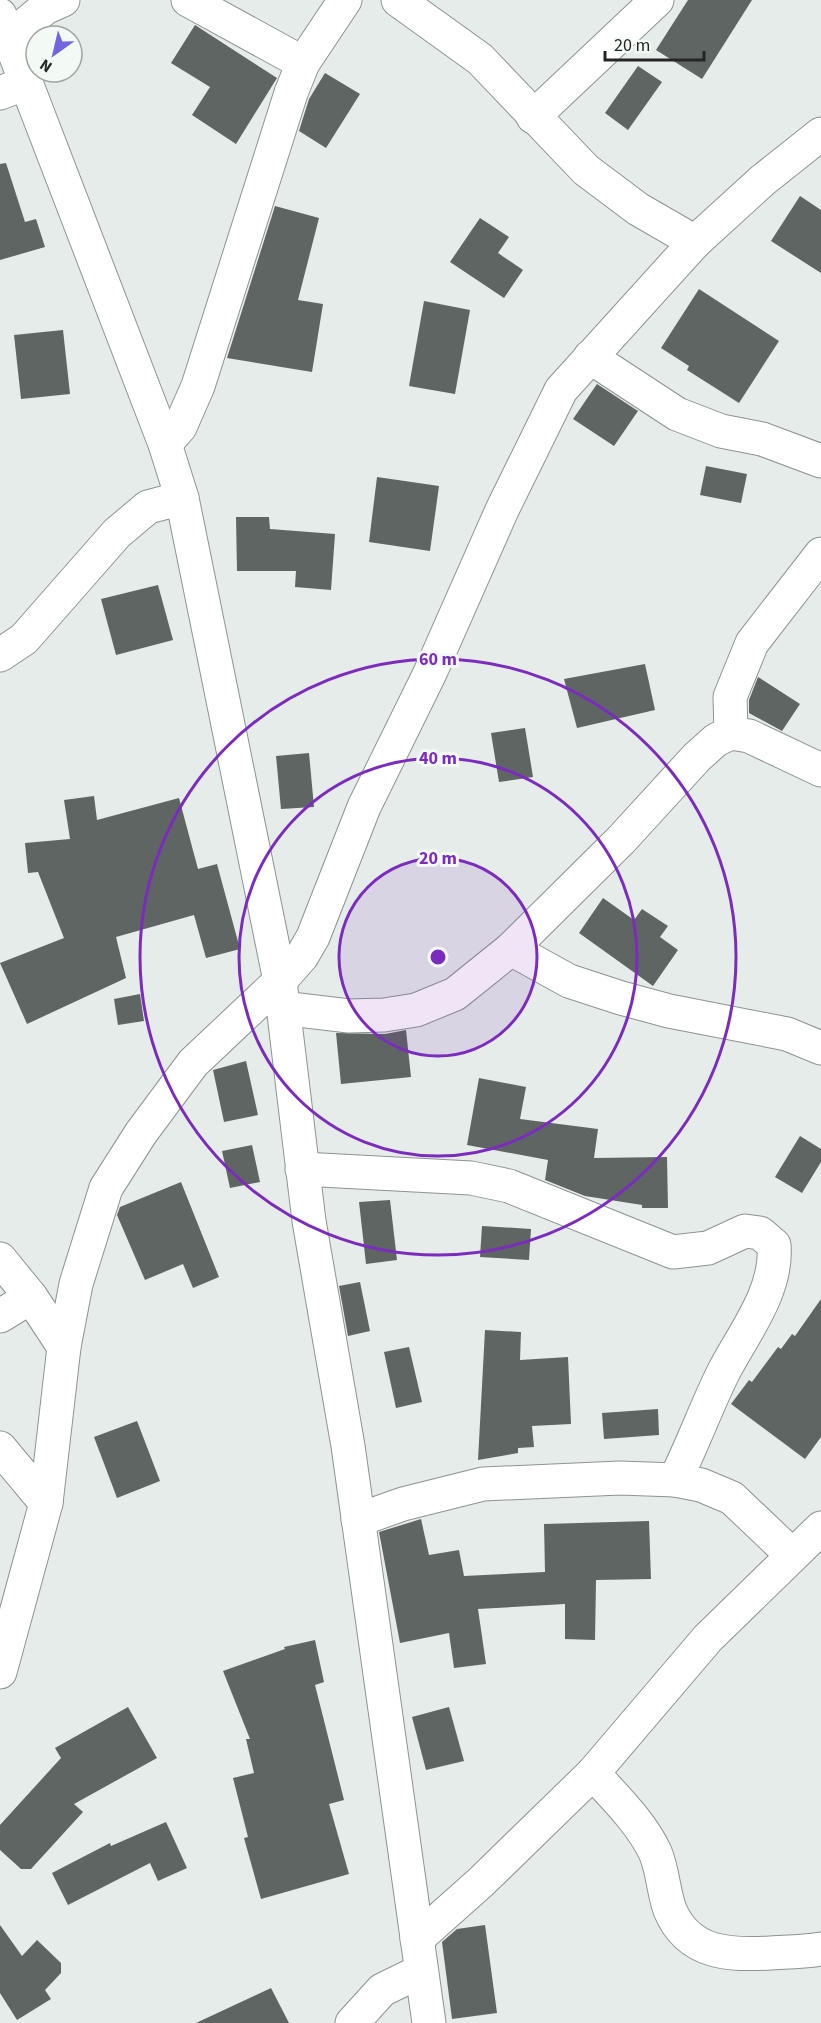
<svg xmlns="http://www.w3.org/2000/svg" width="821" height="2023" font-family="'Source Sans 3',sans-serif">
<style>
.building{fill:#5f6562}
.lines{fill:none;stroke-linecap:round;stroke-linejoin:round}
.minor-casing{stroke:#8d9390;stroke-width:35}
.minor{stroke:#fff;stroke-width:33}
.ring{fill:none;stroke:#7b2cbf;stroke-width:3}
.centre{fill:#7b2cbf;stroke:#f3faf6;stroke-width:3}
.ring-label{font-size:18px;text-anchor:middle;font-weight:bold;fill:#7b2cbf;stroke:#f3faf6;stroke-width:6;stroke-linejoin:round;paint-order:stroke}
</style>
<rect width="100%" height="100%" fill="#e6ece9"/>
<!-- building -->
<g class="building">
<polygon points="688,0 752,0 702,79 656,50"/>
<polygon points="195,25 277,78 236,144 192,115 210,87 171,63"/>
<polygon points="638,66 662,82 628,130 605,113"/>
<polygon points="325,73 360,94 326,148 299,131 309,99"/>
<polygon points="6,163 25,222 36,219 45,247 0,260 0,164"/>
<polygon points="800,196 821,210 821,273 771,241"/>
<polygon points="275,206 319,218 298,300 323,304 312,372 227,358"/>
<polygon points="480,218 509,237 498,253 523,270 504,298 450,262"/>
<polygon points="699,289 779,341 739,403 687,370 689,366 661,348"/>
<polygon points="424,301 470,310 455,394 409,386"/>
<polygon points="63,330 70,394 21,399 14,335"/>
<polygon points="597,384 638,411 614,446 573,419"/>
<polygon points="706,466 747,474 741,503 700,495"/>
<polygon points="377,477 439,486 430,551 369,542"/>
<polygon points="236,517 269,517 270,529 335,534 331,590 295,587 296,571 237,571"/>
<polygon points="158,585 173,640 116,655 101,599"/>
<polygon points="645,664 655,710 577,728 564,679"/>
<polygon points="758,677 800,704 782,731 749,713 749,700"/>
<polygon points="525,728 533,777 499,782 491,733"/>
<polygon points="309,753 314,807 281,809 276,756"/>
<polygon points="94,796 97,820 179,798 198,869 217,864 240,949 206,958 194,915 116,937 126,978 27,1024 0,963 64,938 38,872 28,873 25,843 70,839 64,800"/>
<polygon points="603,898 634,920 642,909 668,926 660,937 678,950 653,986 579,933"/>
<polygon points="140,994 144,1021 118,1025 114,999"/>
<polygon points="406,1030 411,1077 341,1084 336,1033 385,1034"/>
<polygon points="246,1061 258,1115 224,1122 213,1070"/>
<polygon points="479,1078 526,1087 520,1119 598,1129 594,1158 667,1157 668,1208 642,1208 642,1205 585,1196 545,1180 548,1160 467,1145"/>
<polygon points="800,1136 821,1149 821,1162 802,1193 775,1177"/>
<polygon points="252,1145 260,1182 230,1188 222,1151"/>
<polygon points="181,1182 219,1277 193,1288 183,1264 145,1280 117,1215 120,1207"/>
<polygon points="390,1200 397,1260 366,1264 359,1202"/>
<polygon points="482,1226 531,1229 529,1260 480,1257"/>
<polygon points="360,1282 370,1331 348,1336 339,1286"/>
<polygon points="821,1299 821,1437 805,1459 731,1404 749,1380 752,1382 778,1347 781,1349 792,1334 795,1336"/>
<polygon points="485,1330 521,1332 520,1360 568,1357 571,1424 532,1426 534,1447 518,1448 518,1453 478,1460"/>
<polygon points="409,1347 422,1402 396,1408 384,1352"/>
<polygon points="658,1409 659,1435 604,1439 602,1413"/>
<polygon points="137,1421 160,1481 117,1498 94,1437"/>
<polygon points="421,1519 429,1555 459,1550 464,1576 545,1572 544,1524 649,1521 651,1579 596,1580 595,1640 565,1639 565,1604 478,1609 486,1664 454,1668 449,1633 400,1643 379,1532"/>
<polygon points="315,1640 324,1682 315,1685 344,1800 329,1804 349,1874 261,1899 244,1838 248,1837 233,1778 254,1773 246,1739 250,1739 223,1671 285,1649 284,1647"/>
<polygon points="128,1707 157,1758 74,1804 83,1812 31,1869 21,1869 0,1850 0,1825 61,1758 55,1748"/>
<polygon points="449,1707 464,1761 426,1770 412,1717"/>
<polygon points="166,1822 187,1868 158,1881 150,1863 68,1905 52,1873 110,1843 111,1846"/>
<polygon points="0,1925 22,1956 37,1940 61,1963 61,1973 45,1990 51,1999 17,2020 0,1993"/>
<polygon points="485,1925 497,2013 452,2019 442,1942 457,1929"/>
<polygon points="271,1988 289,2023 196,2023"/>
</g>
<g class="lines">
<defs>
<g id="minor">
<polyline points="188,0 303,63"/>
<polyline points="398,0 480,59 586,170 638,209 695,242"/>
<polyline points="0,15 165,444 182,498 280,981 309,1221 348,1446 429,2023"/>
<polyline points="9,38 45,8 63,0"/>
<polyline points="0,93 26,83"/>
<polyline points="533,117 657,0"/>
<polyline points="590,357 677,414 721,431 762,439 821,461"/>
<polyline points="165,444 180,427 198,386 291,93 303,63 345,0"/>
<polyline points="0,655 24,639 117,533 148,507 182,498"/>
<polyline points="731,733 730,697 752,643 821,554"/>
<polyline points="511,949 569,981 621,998 669,1011 787,1034 821,1048"/>
<polyline points="282,1008 349,1016 384,1015 416,1010 455,994 511,949 621,840 697,757 716,740 731,733 749,736 821,770"/>
<path d="M302,1169L471,1178L509,1186L673,1252L708,1248L745,1231L760,1233L774,1245C778,1292 742,1335 722,1375C705,1410 692,1446 675,1480"/>
<polyline points="0,1259 31,1297 64,1347"/>
<polyline points="0,1316 31,1297"/>
<polyline points="0,1448 46,1503"/>
<polyline points="358,1520 403,1504 483,1484 620,1478 675,1480 701,1485 732,1498 792,1555"/>
<polyline points="0,1672 46,1503 64,1347 76,1284 106,1188 141,1133 193,1063 280,981 302,956 313,937 364,807 430,673 502,510 561,390 695,242 763,180 821,134"/>
<path d="M593,1773C615,1798 640,1821 655,1852C663,1870 663,1891 670,1910C689,1955 730,1955 771,1953C787,1952 804,1952 821,1949"/>
<polyline points="417,1939 481,1882 593,1773 708,1638 821,1528"/>
<polyline points="352,2023 382,1990 421,1971"/>
</g>
</defs>
<!-- minor casing -->
<use href="#minor" class="minor-casing"/>
<!-- minor -->
<use href="#minor" class="minor"/>
</g>
<!-- distance rings -->
<circle cx="438" cy="957" r="99" fill="#7b2cbf" fill-opacity=".12"/>
<g class="ring">
<circle cx="438" cy="957" r="99"/>
<circle cx="438" cy="957" r="199"/>
<circle cx="438" cy="957" r="298"/>
</g>
<circle cx="438" cy="957" r="9" class="centre"/>
<g class="ring-label">
<text x="438" y="665">60 m</text>
<text x="438" y="764">40 m</text>
<text x="438" y="864">20 m</text>
</g>
<!-- north arrow -->
<g transform="translate(54 54) rotate(214)"><circle r="28" fill="#f3faf6" stroke="#a0a5a2" stroke-width="1.5"/>
<path d="M0-4.5L10 22L0 15L-10 22Z" fill="#7365e0"/>
<text y="-9" font-size="16" font-weight="bold" text-anchor="middle" fill="#242625">N</text>
</g>
<!-- scale -->
<path d="M605 51v9h99v-9" fill="none" stroke="#242625" stroke-width="3"/>
<text x="614" y="51" font-size="18" fill="#242625" stroke="#f3faf6" stroke-width="4.5" paint-order="stroke">20 m</text>
</svg>
